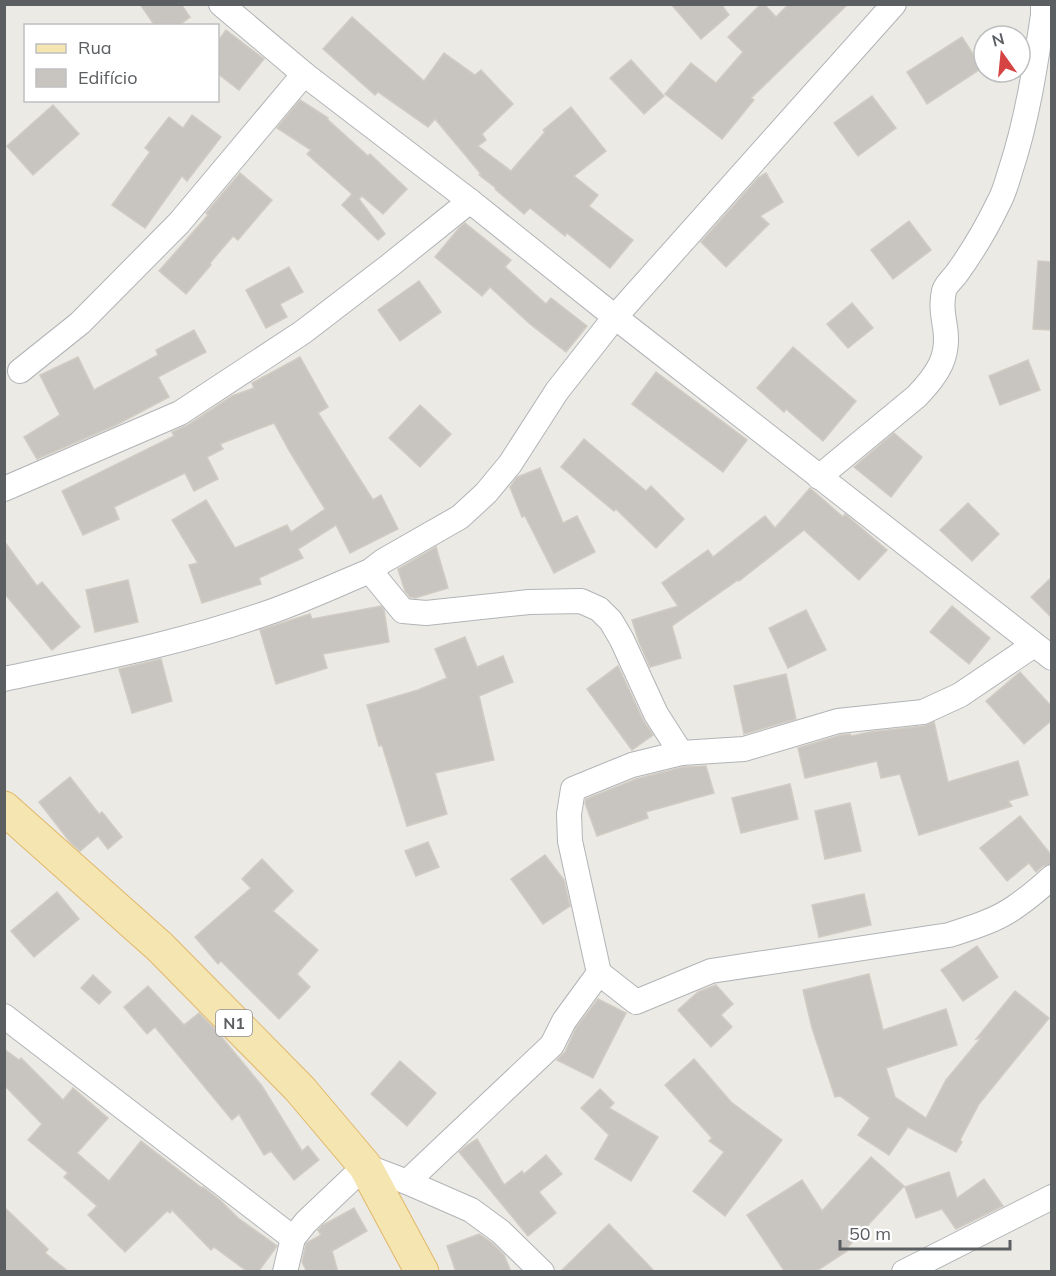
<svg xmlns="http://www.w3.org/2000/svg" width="1056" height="1276" font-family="Mulish,sans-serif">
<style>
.building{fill:#c8c5c0;stroke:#d0cbc3;stroke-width:1.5}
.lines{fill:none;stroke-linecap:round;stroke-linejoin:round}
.street-casing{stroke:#b1b4b7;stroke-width:26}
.primary-casing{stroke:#e1b769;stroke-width:35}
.street{stroke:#fff;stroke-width:24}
.primary{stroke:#f5e5b0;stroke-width:33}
.labels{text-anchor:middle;stroke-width:4.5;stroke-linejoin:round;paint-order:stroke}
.shield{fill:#fff;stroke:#8d8f91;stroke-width:1.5}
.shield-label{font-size:16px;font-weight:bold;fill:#5c5f62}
</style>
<rect width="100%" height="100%" fill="#eceae4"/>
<!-- building -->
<g class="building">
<polygon points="140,4 181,4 190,17 178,26 155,26"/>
<polygon points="671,4 721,4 729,15 701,39"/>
<polygon points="761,4 764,4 776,17 789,4 848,4 751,98 754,100 722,139 665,94 691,63 716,83 743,52 728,37"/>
<polygon points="352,17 424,81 444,53 475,75 481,70 513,104 482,134 486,140 478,146 511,171 545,132 543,130 571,107 606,151 574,176 598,195 589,206 633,240 610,268 567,233 565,236 530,208 524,214 495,189 496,188 479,175 481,174 435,119 428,127 378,92 375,95 323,49"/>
<polygon points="226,30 264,59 239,90 218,74 218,41"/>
<polygon points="962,37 982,68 927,104 907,72"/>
<polygon points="631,60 664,96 644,114 610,78"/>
<polygon points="872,96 896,128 858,156 834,123"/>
<polygon points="300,100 328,118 327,119 368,156 370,154 407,189 383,214 362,196 359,199 385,234 378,240 342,205 352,194 307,154 311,150 277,128"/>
<polygon points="53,105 79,134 33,175 7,146"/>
<polygon points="192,115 221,137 187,181 182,176 145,228 112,205 150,152 145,148 169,117 183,128"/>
<polygon points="240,173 272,200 238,240 233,236 210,263 211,265 186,294 159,271 208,215 206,213"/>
<polygon points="766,173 783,202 760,216 769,224 726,267 701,242 758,178"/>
<polygon points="909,221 931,250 893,279 871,250"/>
<polygon points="465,223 511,260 505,267 546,304 551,298 587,326 566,352 530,324 490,287 482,296 435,257 459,228"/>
<polygon points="1038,261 1052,262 1052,330 1033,329"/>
<polygon points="289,267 303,292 280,304 287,317 266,328 246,290"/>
<polygon points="419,281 441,312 400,341 378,310"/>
<polygon points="852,303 873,328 848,348 827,324"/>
<polygon points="194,330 206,352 158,377 169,397 116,425 37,459 24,437 60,415 40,375 78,357 94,390 158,355 156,350"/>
<polygon points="793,347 856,401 823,441 786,409 784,412 757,388"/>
<polygon points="300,357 328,407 318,413 373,500 381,495 398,529 350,553 336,525 298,549 303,558 259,578 261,584 202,603 189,565 198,563 172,520 206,500 235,548 287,525 291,532 325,509 290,452 274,423 220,444 223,449 207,457 218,479 194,491 185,473 114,507 119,519 83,535 62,491 174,436 172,432 188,425 232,396 254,388 252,383"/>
<polygon points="1028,360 1040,390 1000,405 989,376"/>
<polygon points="656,372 747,440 723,472 632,404"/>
<polygon points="420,405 451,434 420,467 389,438"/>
<polygon points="894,433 922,457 891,497 854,467"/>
<polygon points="584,439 646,491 651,486 684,519 656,548 616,509 614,511 561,467"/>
<polygon points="540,468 563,523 577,516 595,552 554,573 525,516 522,517 510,487 517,477"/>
<polygon points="810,488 843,517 845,514 887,550 859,580 804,530 739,581 738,580 672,626 681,658 650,667 639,642 632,620 678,606 662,583 708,550 713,557 765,516 775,528"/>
<polygon points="968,503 999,534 972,561 940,530"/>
<polygon points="4,541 37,586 42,582 80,627 52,650 4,593"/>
<polygon points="436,547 448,588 415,598 410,597 405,591 398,569"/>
<polygon points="1052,577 1052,618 1031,597"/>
<polygon points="128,580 138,622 95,632 86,590"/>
<polygon points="381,606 384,610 389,642 323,654 327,668 276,684 260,630 310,614 312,619"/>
<polygon points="952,606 990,638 969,664 930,632"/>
<polygon points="806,610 826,650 788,668 769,628"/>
<polygon points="465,637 477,667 503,656 513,682 479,696 494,760 435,773 447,814 407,826 382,745 379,746 367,705 418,690 447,678 435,649"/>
<polygon points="161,659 172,701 132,713 119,669"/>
<polygon points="618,666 643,720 653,735 632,750 587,689"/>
<polygon points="1020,672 1052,707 1052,720 1024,744 986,701"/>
<polygon points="786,674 796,719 744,734 734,686"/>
<polygon points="934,722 948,782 1018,761 1028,795 1008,801 1012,806 919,835 900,774 881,778 877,761 805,778 798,748 841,735 850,734 851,736 870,732 924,726"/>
<polygon points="706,766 714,793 646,812 648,818 597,836 585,803 586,799 636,779 683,767"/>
<polygon points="70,777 99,814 102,812 122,837 108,849 98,836 80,851 70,842 39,802"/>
<polygon points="790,784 798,819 741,833 732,798"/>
<polygon points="850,803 861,851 825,859 815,811"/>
<polygon points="1020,816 1052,856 1052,863 1043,866 1036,872 1029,863 1007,881 980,848"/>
<polygon points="428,842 439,867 416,876 405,851"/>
<polygon points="545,855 564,880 570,906 543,924 511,879"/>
<polygon points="262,859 293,891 273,911 318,950 297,974 310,987 279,1019 221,961 218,964 195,937 251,888 242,879"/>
<polygon points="57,892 79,919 34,957 11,931"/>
<polygon points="864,894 871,925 819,937 812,905"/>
<polygon points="977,946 998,977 963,1001 941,970"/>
<polygon points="869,974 883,1030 946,1009 957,1045 886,1068 895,1097 926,1118 946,1080 981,1038 976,1039 1015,991 1049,1018 979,1104 960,1140 962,1142 956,1152 908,1127 889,1155 858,1135 870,1118 840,1096 835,1097 812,1028 803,990"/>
<polygon points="93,975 111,992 99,1004 81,988"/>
<polygon points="716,985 733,1004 721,1015 732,1027 711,1047 678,1010 698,992"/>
<polygon points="148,986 184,1025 199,1013 215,1029 262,1086 302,1151 308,1146 319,1160 294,1180 271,1151 264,1155 239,1114 232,1120 155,1027 147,1034 124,1007"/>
<polygon points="598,999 626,1013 593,1078 557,1060 565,1052 576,1028"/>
<polygon points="4,1049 19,1060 21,1058 63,1100 73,1088 108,1118 77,1153 109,1181 141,1141 202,1188 203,1187 221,1201 238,1218 277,1246 258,1272 248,1272 214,1247 211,1250 172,1210 170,1213 167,1211 125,1252 88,1215 97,1206 64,1177 68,1173 28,1140 42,1124 4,1085"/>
<polygon points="694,1059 731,1102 782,1140 725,1216 693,1191 724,1152 709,1141 712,1138 665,1085"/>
<polygon points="400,1061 436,1093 407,1126 371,1094"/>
<polygon points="600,1089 614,1103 609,1108 658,1137 631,1181 595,1159 609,1135 581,1108"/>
<polygon points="477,1139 504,1185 522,1171 524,1174 546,1155 562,1174 539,1192 556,1213 528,1236 459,1152 466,1146"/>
<polygon points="871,1157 904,1186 846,1249 847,1251 815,1272 785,1272 747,1215 802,1180 822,1211"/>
<polygon points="949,1172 957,1198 984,1179 1003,1206 956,1229 942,1209 916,1218 905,1187"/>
<polygon points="4,1207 48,1249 45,1253 69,1272 4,1272"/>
<polygon points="354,1208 367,1231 332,1251 338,1272 307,1272 302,1262 306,1244 308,1242 321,1235 318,1230 323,1225"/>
<polygon points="609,1224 655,1272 560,1272"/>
<polygon points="479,1234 492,1243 504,1255 511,1272 456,1272 447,1246"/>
</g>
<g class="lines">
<defs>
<g id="street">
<polyline points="221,4 304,74 470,201 615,317 1052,658"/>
<polyline points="20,371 80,323 179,223 304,74"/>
<path d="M819,477L917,396C937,375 950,357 945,327C943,315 941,304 944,291C946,284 953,279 957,273C973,251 987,227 999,202C1004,193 1007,182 1010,172C1027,121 1035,68 1043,15V4"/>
<polyline points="4,489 180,413 303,332 389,266 470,201"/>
<polyline points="370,571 403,611 426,613 529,602 581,601 599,609 611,621 622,640 656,714 681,753 632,765 573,789 569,814 570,841 599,973"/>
<path d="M4,679C93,660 182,643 267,613C302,601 336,585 370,571L383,561L460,517L486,493L510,464L557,391L615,317L894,4"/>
<polyline points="681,753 744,749 838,721 923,712 960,695 1034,645"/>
<polyline points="4,1016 293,1238"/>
<path d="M407,1182L552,1045L564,1021L599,973L636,1002L711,971L949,935C971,928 995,921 1015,907C1028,898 1040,888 1052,877"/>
<polyline points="285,1272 293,1238 306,1222 365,1166 407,1182 471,1210 501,1232 542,1272"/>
<polyline points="904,1272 1052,1197"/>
</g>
<polyline id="primary" points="4,808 160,947 300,1089 365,1166 422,1272"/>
</defs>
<!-- street casing -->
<use href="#street" class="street-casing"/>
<!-- primary casing -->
<use href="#primary" class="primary-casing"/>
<!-- street -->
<use href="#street" class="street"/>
<!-- primary -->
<use href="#primary" class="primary"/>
</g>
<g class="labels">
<!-- shield labels -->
<rect class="shield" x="216" y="1010" width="36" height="26" rx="4.5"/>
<g class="shield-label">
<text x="234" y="1029">N1</text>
</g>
</g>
<!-- border -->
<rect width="1056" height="1276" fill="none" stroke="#5c5f62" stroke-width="12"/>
<!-- legend -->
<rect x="24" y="24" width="195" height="78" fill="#ffffff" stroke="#bebfc0" stroke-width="1.5"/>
<rect x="36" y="44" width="30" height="9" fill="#f5e5b0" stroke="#bebfc0" stroke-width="1.5"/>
<text x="78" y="54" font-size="18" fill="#5c5f62">Rua</text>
<rect x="36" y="69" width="30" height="18" fill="#c8c5c0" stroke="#bebfc0" stroke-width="1.5"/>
<text x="78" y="84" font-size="18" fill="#5c5f62">Edifício</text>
<!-- north arrow -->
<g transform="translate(1002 54) rotate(345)"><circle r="28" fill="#ffffff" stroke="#bebfc0" stroke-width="1.5"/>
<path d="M0-4.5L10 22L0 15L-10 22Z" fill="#d54342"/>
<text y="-9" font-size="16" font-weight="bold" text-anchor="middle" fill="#5c5f62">N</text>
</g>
<!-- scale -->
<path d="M840 1240v9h170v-9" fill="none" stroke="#5c5f62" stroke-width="3"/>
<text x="849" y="1240" font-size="18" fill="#5c5f62" stroke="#ffffff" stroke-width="4.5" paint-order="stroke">50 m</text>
</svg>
